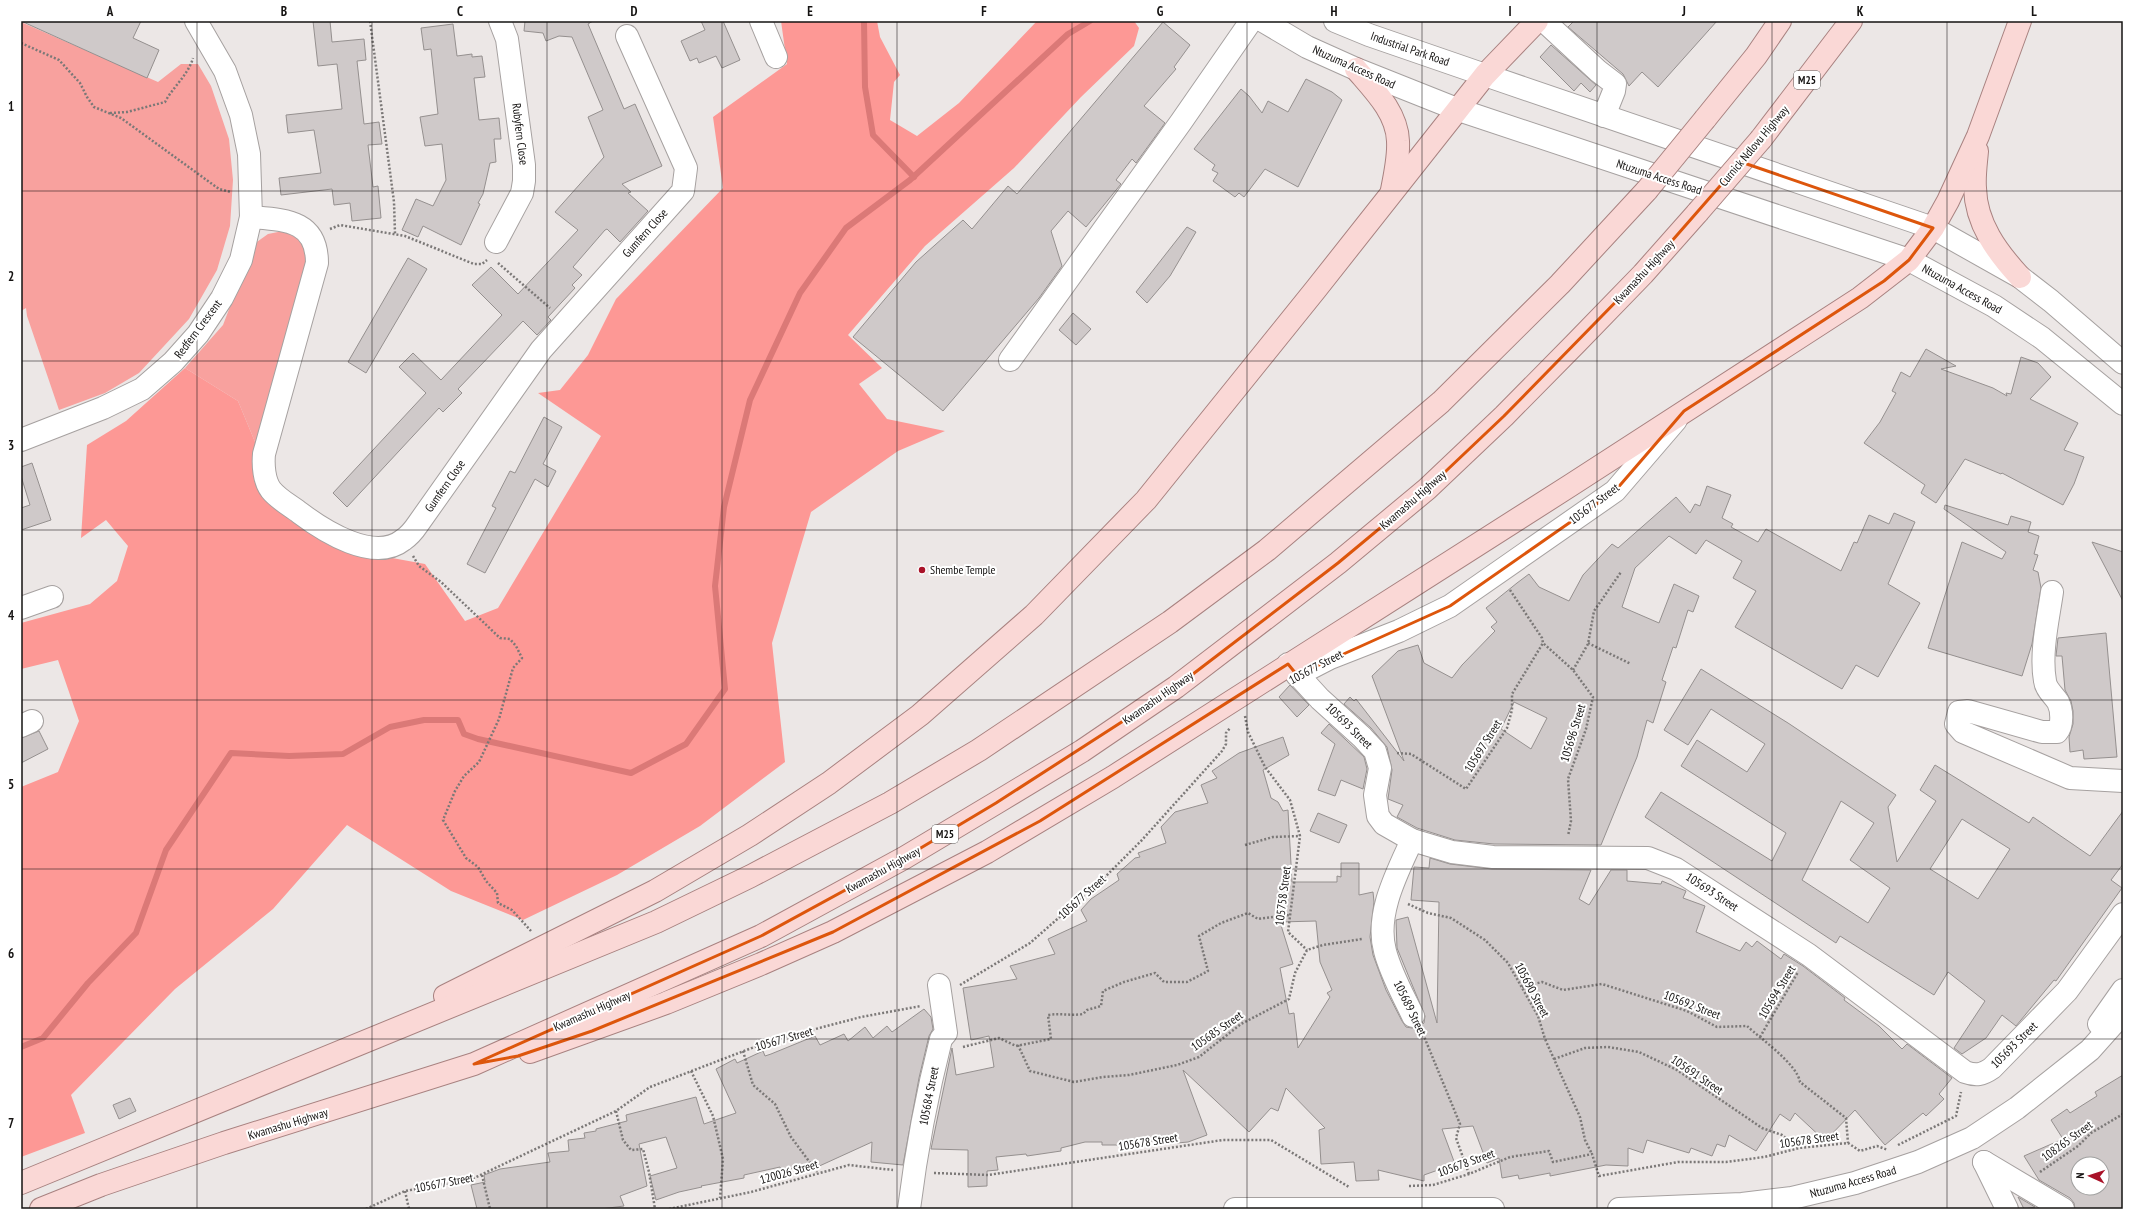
<svg xmlns="http://www.w3.org/2000/svg" width="2144" height="1230" font-family="'PT Sans Narrow',sans-serif">
<style>
.green{fill:#f8a19e}
.forest{fill:#fd9895}
.lines{fill:none;stroke-linecap:round;stroke-linejoin:round}
.stream{stroke:#db7977;stroke-width:6}
.building{fill:#cfc9c9;stroke:#95908f;fill-rule:evenodd}
.minor-casing{stroke:#a6a1a0;stroke-width:24}
.major-casing{stroke:#a88280;stroke-width:24}
.path{stroke:#7b7877;stroke-width:2.5;stroke-dasharray:2 2;stroke-linecap:butt}
.minor{stroke:#fff;stroke-width:22}
.major{stroke:#fad8d6;stroke-width:22}
.major-bridge-casing{stroke:#a88280;stroke-width:24;stroke-linecap:butt}
.major-bridge{stroke:#fad8d6;stroke-width:22}
.marked{fill:none;stroke:#dd560c;stroke-width:3;stroke-linejoin:round}
.grid{fill:none;stroke:#151312;stroke-width:1;stroke-opacity:0.55}
.poi-dot{fill:#a91228;stroke:#fff;stroke-width:1.5}
.labels{text-anchor:middle;stroke-width:4;stroke-linejoin:round;paint-order:stroke}
.shield{fill:#fff;stroke:#5b5a59;stroke-width:1}
.shield-label{font-size:11px;font-weight:bold;fill:#151312}
.street-label{font-size:12px;fill:#151312;stroke:#fff}
.poi-label{font-size:12px;fill:#151312;stroke:#fff;text-anchor:start}
.neatline{fill:none;stroke:#151312;stroke-width:1.5}
.grid-label{font-size:13px;text-anchor:middle;font-weight:bold;fill:#151312}
</style>
<rect width="100%" height="100%" fill="#ece7e6"/>
<!-- green -->
<g class="green">
<polygon points="21,22 158,82 181,64 198,64 211,86 229,139 233,180 230,226 217,270 189,319 139,373 105,393 59,410 27,316 26,308 21,311"/>
<path d="M283,231C303,240 306,244 309,266L258,449L238,401L185,368L223,325L254,244L268,234Z"/>
</g>
<!-- forest -->
<polygon class="forest" points="781,21 877,21 880,37 900,75 894,82 890,120 917,136 959,103 1037,21 1134,21 1139,28 1134,46 1081,97 1014,168 925,246 848,335 882,368 859,384 887,419 945,431 898,451 811,512 772,643 785,762 700,826 617,875 523,920 451,891 347,825 273,909 175,989 71,1095 85,1133 21,1157 21,787 58,772 79,721 58,660 21,669 21,623 90,604 117,581 128,546 106,520 81,538 87,445 126,421 185,368 238,401 258,449 269,500 290,520 332,547 425,564 465,621 498,608 601,436 538,393 560,390 588,355 616,299 723,188 713,117 787,64"/>
<g class="lines">
<!-- stream -->
<g class="stream">
<polyline points="864,21 865,87 873,135 914,177"/>
<polyline points="21,1047 43,1038 88,983 136,933 166,850 231,753 289,756 343,754 390,727 424,720 458,720 464,734 478,739 631,773 686,744 725,689 715,586 724,507 750,400 800,293 846,228 910,180 1068,34 1090,21"/>
</g>
</g>
<!-- building -->
<g class="building">
<polygon points="21,21 141,21 133,38 159,50 147,78"/>
<polygon points="313,21 330,21 332,42 364,39 366,60 357,61 364,124 379,122 382,144 368,145 373,187 378,186 381,218 352,221 350,203 334,205 332,189 281,195 279,178 321,173 314,130 288,133 286,115 342,109 337,64 318,66"/>
<polygon points="525,21 593,21 588,24 624,109 635,104 662,166 622,184 631,192 628,193 648,211 620,242 607,229 605,230 573,267 582,275 572,285 575,288 548,317 551,320 537,335 523,321 458,389 462,393 443,412 439,408 347,507 333,493 426,393 399,367 413,353 441,380 502,315 472,285 491,267 518,294 578,230 555,212 604,157 588,117 603,110 572,37 559,36 546,41 543,33 524,31"/>
<polygon points="701,21 723,21 740,60 722,68 716,56 699,63 697,58 690,61 681,41 705,30"/>
<polygon points="1574,21 1717,21 1658,87 1642,72 1629,86 1623,74 1568,27"/>
<polygon points="1163,22 1190,45 1174,67 1176,69 1144,106 1165,123 1136,163 1132,159 1116,180 1121,184 1086,227 1068,211 1051,231 1062,266 1039,298 943,411 853,337 916,262 963,220 972,229 1008,186 1017,194"/>
<polygon points="453,24 457,56 472,54 472,57 482,56 485,77 474,78 479,120 499,118 501,139 494,139 496,162 490,163 483,194 478,203 480,204 461,245 423,226 418,237 402,230 416,199 433,206 446,180 442,144 425,146 420,117 438,114 431,49 424,50 421,28"/>
<polygon points="1551,45 1596,85 1590,92 1581,83 1574,91 1540,57"/>
<polygon points="1306,79 1332,92 1342,100 1298,187 1265,169 1244,197 1239,193 1235,197 1213,181 1218,173 1212,170 1215,165 1194,149 1241,89 1249,96 1262,113 1268,101 1288,112"/>
<polygon points="1187,227 1196,232 1170,276 1147,303 1136,292"/>
<polygon points="408,258 427,269 366,373 348,362"/>
<polygon points="1073,313 1091,329 1076,345 1059,330"/>
<polygon points="1926,349 1956,366 1941,369 1993,388 2007,396 2006,393 2011,394 2021,357 2038,363 2051,377 2030,399 2078,423 2064,450 2084,457 2074,484 2063,505 2002,473 2001,474 1965,459 1936,503 1921,493 1925,485 1864,443 1880,422 1896,393 1892,391 1901,372 1910,377"/>
<polygon points="544,417 562,427 543,464 556,471 548,487 535,479 485,573 467,564 496,508 492,506 510,471 515,473"/>
<polygon points="32,463 51,520 21,530 21,508 30,505 21,476 21,467"/>
<path d="M1707,486L1731,495L1722,518L1733,524L1731,527L1758,542L1766,529L1841,571L1854,542L1857,543L1869,515L1889,524L1894,513L1915,522L1888,584L1920,603L1878,677L1856,665L1842,689L1735,627L1756,591L1733,578L1742,561L1706,540L1696,554L1669,536L1635,568L1622,607L1659,623L1674,584L1699,596L1693,612L1688,610L1676,648L1673,647L1662,680L1666,682L1653,723L1647,720L1637,757L1601,845L1494,844L1455,840L1417,828L1397,817L1403,805L1388,799L1392,770L1387,747L1371,728L1344,704L1350,697L1354,701L1356,699L1404,761L1372,676L1398,651L1418,645L1424,663L1452,678L1462,665L1495,631L1491,627L1497,622L1486,608L1517,583L1529,574L1539,587L1569,601L1583,575L1612,544L1618,548L1676,497L1690,513L1695,504L1700,506ZM1514,702L1547,718L1531,749L1501,729Z"/>
<polygon points="1945,505 2008,525 2011,516 2031,522 2028,532 2039,536 2034,554 2038,555 2033,570 2038,572 2041,588 2032,644 2022,676 1928,648 1962,542 2002,559 2006,552 1944,509"/>
<polygon points="2092,542 2123,552 2123,601"/>
<polygon points="2106,633 2117,757 2084,759 2083,750 2070,752 2069,737 2073,724 2073,711 2071,701 2065,690 2062,656 2056,656 2058,638"/>
<path d="M1701,669L1788,723L1896,795L1888,807L1897,862L1936,801L1920,790L1935,765L2029,823L2033,817L2090,856L2123,811V864L2111,880L2122,888L2056,981L2054,980L2016,1026L2002,1015L1986,1038L1962,1054L1954,1048L1985,1001L1948,972L1934,995L1840,936L1836,943L1645,817L1661,792L1772,861L1786,833L1681,766L1697,740L1747,772L1765,744L1711,709L1688,745L1664,730ZM1841,801L1874,823L1850,860L1890,888L1868,923L1802,880ZM1962,819L2010,849L1978,899L1930,869Z"/>
<polygon points="1290,685 1309,705 1297,717 1279,697"/>
<polygon points="1329,724 1364,757 1367,769 1363,789 1341,780 1335,796 1318,790 1335,744 1321,733"/>
<polygon points="39,731 48,749 21,763 21,738"/>
<path d="M1283,737L1289,755L1263,770L1271,798L1278,802L1283,811L1288,810L1292,882H1337V876L1341,877V863H1359V895L1373,892L1374,902L1370,937L1373,955L1386,990L1402,1021L1406,1027L1412,1028L1419,1027L1424,1023L1425,1016L1397,948L1396,920L1408,917L1437,1023L1439,902L1411,900L1414,867L1429,868L1430,858L1450,864L1492,869L1591,870L1579,899L1589,905L1611,870H1627V881L1661,884L1662,881L1686,891L1683,898L1705,906L1696,932L1740,951L1746,942L1752,947L1757,941L1781,959L1784,954L1803,966L1845,998L1844,1000L1879,1026L1902,1049L1907,1044L1952,1078L1939,1094L1944,1099L1926,1116L1923,1113L1885,1145L1855,1110L1825,1141L1795,1113L1790,1121L1780,1114L1756,1151L1729,1135L1725,1147L1717,1144L1712,1156L1691,1148L1689,1153L1647,1140L1643,1153L1628,1148V1166L1606,1165L1550,1176V1173L1519,1179L1518,1175L1502,1178L1499,1158L1487,1163L1473,1126L1442,1129L1455,1164L1424,1175V1181L1378,1170L1379,1180L1356,1181L1354,1162L1321,1164L1319,1130L1325,1128L1286,1088L1278,1111L1271,1108L1249,1132L1183,1070L1207,1135L1188,1142L1177,1143V1136L1133,1145H1102V1142H1085L1061,1148V1151L1027,1156L1026,1154L996,1157L998,1170L987,1171V1186L968,1187V1150L931,1149L952,1048L956,1075L994,1067L989,1036L971,1040L963,988L1017,979L1010,966L1055,954L1048,939L1087,921L1081,910L1091,899L1119,880L1117,874L1135,858L1140,857L1138,853L1166,843L1161,827L1175,812L1208,803L1201,785L1217,778L1212,771L1239,753ZM1316,921L1320,962L1332,990L1327,993L1330,997L1298,1048L1294,1013L1289,1014L1280,968L1293,964L1280,922Z"/>
<polygon points="1318,813 1347,825 1339,843 1310,831"/>
<polygon points="924,1009 931,1017 933,1029 929,1036 919,1078 903,1165 871,1162 872,1142 815,1168 813,1164 781,1171 780,1167 744,1175 744,1178 701,1186 702,1187 679,1192 656,1200 650,1176 677,1168 666,1137 639,1144 647,1186 620,1196 624,1206 601,1209 477,1209 471,1185 485,1182 484,1175 500,1169 550,1162 548,1153 569,1151 568,1140 585,1138 584,1133 596,1131 596,1129 627,1121 626,1115 696,1097 704,1124 736,1113 716,1069 735,1059 737,1063 763,1051 765,1056 771,1054 815,1036 820,1045 844,1034 848,1041 865,1027 873,1038 887,1026 892,1032"/>
<path d="M2123,1075V1209H2075L2074,1203L2070,1198L2039,1180L2024,1156L2063,1139L2051,1120L2067,1109L2070,1113L2097,1096L2095,1092ZM2078,1164H2102V1188H2078Z"/>
<polygon points="130,1098 136,1111 119,1119 113,1105"/>
<polygon points="2018,1197 2035,1207 2024,1209"/>
</g>
<g class="lines">
<defs>
<g id="minor">
<polyline points="761,21 776,57"/>
<polyline points="1263,21 1307,47 1356,69 1459,110 1909,260 1994,306 2042,338 2123,404"/>
<polyline points="1335,21 1369,35 1485,75 1933,228 2020,277 2051,301 2123,363"/>
<polyline points="1544,21 1598,71 1615,84 1614,91 1604,116"/>
<path d="M251,217C285,220 317,220 317,263L264,454C263,465 264,481 271,490C278,499 291,506 300,513C324,531 374,563 403,540C409,536 414,530 418,524L541,350L683,191L686,168L627,36"/>
<polyline points="496,242 522,193 524,181 524,165 507,39 500,21"/>
<polyline points="1010,360 1181,122 1251,21"/>
<polyline points="21,440 103,408 142,389 173,362 198,334 222,298 241,260 251,217 249,154 241,115 225,71 196,21"/>
<path d="M2052,592C2048,620 2040,653 2045,681C2046,690 2054,695 2058,702C2062,710 2063,725 2057,732H2042L1968,711L1959,712L1956,724L1963,732L2070,778L2123,781"/>
<polyline points="21,608 52,597"/>
<path d="M1288,664L1320,699L1362,737L1375,751L1380,768L1375,795L1378,816L1384,824L1412,840L1452,852L1493,857L1648,858L1676,869L1809,955L1965,1072C1976,1076 1982,1075 1992,1068L2067,991L2123,914"/>
<polyline points="1297,675 1330,658 1399,631 1450,606 1615,491 1676,420"/>
<polyline points="21,726 32,721"/>
<path d="M1412,840C1397,873 1375,914 1385,951C1391,974 1403,995 1413,1016"/>
<polyline points="2099,1024 2123,990"/>
<polyline points="1984,1162 2063,1209"/>
<polyline points="1984,1162 2007,1209"/>
<path d="M909,1209C916,1153 927,1094 941,1039L946,1033L939,985"/>
<polyline points="1235,1209 1493,1209"/>
<polyline points="1619,1209 1742,1204 1792,1198 1855,1183 1918,1162 1972,1138 2017,1108 2090,1050 2123,1013"/>
</g>
<g id="major">
<path d="M1356,69C1373,89 1397,112 1398,141C1399,157 1395,174 1392,190"/>
<polyline points="1705,119 1756,56 1780,21"/>
<polyline points="1761,139 1851,21"/>
<path d="M1977,151C1976,163 1974,176 1975,188C1976,224 1997,252 2020,277"/>
<polyline points="445,996 655,891 750,835 829,783 920,715 1034,615 1146,500 1316,289 1485,75 1537,21"/>
<polyline points="530,1052 666,1003 761,964 833,932 987,852 1113,777 1571,485 1860,298 1909,260 1933,228 1948,201 1978,136 2020,21"/>
<polyline points="21,1183 656,922 751,876 890,803 979,750 1170,622 1267,550 1441,402 1560,284 1647,190"/>
<polyline points="41,1209 101,1185 224,1143 474,1064 761,936 904,858 996,803 1082,751 1176,687 1338,563 1427,489 1504,416 1577,342 1643,274 1698,212"/>
</g>
</defs>
<!-- minor casing -->
<use href="#minor" class="minor-casing"/>
<!-- major casing -->
<use href="#major" class="major-casing"/>
<!-- path -->
<g class="path">
<polyline points="370,21 394,202 395,234"/>
<polyline points="21,43 59,60 80,83 87,97 94,107 121,118 219,189 231,192"/>
<path d="M110,113L127,112L165,102C173,87 188,75 193,58"/>
<polyline points="330,229 340,225 405,236 474,264 482,264 487,260"/>
<polyline points="498,263 550,308"/>
<polyline points="413,556 419,566 441,582 500,638 510,639 516,646 522,658 513,668 499,719 479,762 464,776 455,791 443,820 466,858 478,867 486,881 497,893 498,903 512,910 531,931"/>
<polyline points="1510,590 1542,638 1543,643 1573,670 1593,697 1586,729 1568,779 1571,821 1568,836"/>
<polyline points="1588,643 1631,664"/>
<polyline points="1573,670 1588,644 1594,611 1621,572"/>
<polyline points="1245,716 1248,732 1265,767 1290,800 1300,836 1288,932 1307,950"/>
<polyline points="1397,753 1411,754 1466,789 1507,728 1512,710 1512,694 1543,643"/>
<polyline points="1245,845 1273,837 1300,836"/>
<polyline points="1408,904 1428,913 1451,918 1485,940 1508,963 1538,1016 1545,1039 1580,1117 1585,1140 1592,1154"/>
<polyline points="960,985 1030,943 1103,879 1142,840 1222,751 1226,744 1226,733 1230,728"/>
<path d="M1522,987L1542,982L1563,990L1602,984L1687,1011L1717,1027L1747,1026C1761,1039 1797,1064 1800,1082L1846,1118L1848,1143"/>
<polyline points="1423,1034 1460,1124 1456,1138 1469,1174"/>
<polyline points="1760,1037 1798,972"/>
<polyline points="1018,1045 1030,1071 1074,1082 1103,1077 1129,1075 1177,1065 1199,1057 1241,1024 1289,999 1295,973 1307,950 1323,945 1362,939"/>
<path d="M963,1047L999,1038L1016,1046L1051,1039L1048,1015C1061,1013 1070,1016 1083,1014L1087,1010L1101,1006L1103,991L1124,982L1155,973L1164,982H1187L1208,971L1199,936L1221,923L1248,913L1258,919L1289,915"/>
<polyline points="743,1051 753,1085 775,1104 791,1137 817,1172"/>
<polyline points="1554,1059 1585,1048 1608,1047 1639,1052 1677,1070 1762,1128 1782,1135 1799,1148"/>
<polyline points="691,1071 713,1116 723,1159 720,1198"/>
<polyline points="616,1111 623,1140 631,1150 643,1149 649,1172 655,1209"/>
<polyline points="1898,1145 1956,1116 1961,1092"/>
<polyline points="2040,1172 2078,1146 2091,1133 2123,1114"/>
<polyline points="934,1173 988,1175 1223,1140 1271,1140 1349,1187"/>
<polyline points="482,1175 490,1209"/>
<polyline points="1409,1186 1433,1185 1469,1174 1510,1157 1549,1151 1553,1162 1592,1154 1599,1176 1678,1162 1726,1162 1764,1157 1799,1148 1848,1143 1860,1151 1877,1146 1888,1150"/>
<polyline points="405,1191 409,1209"/>
<polyline points="366,1209 405,1191 472,1179 616,1111 650,1087 770,1041 861,1017 921,1006"/>
<polyline points="669,1209 751,1192 849,1165 893,1170"/>
</g>
<!-- minor -->
<use href="#minor" class="minor"/>
<!-- major -->
<use href="#major" class="major"/>
<defs>
<g id="major-bridge">
<polyline points="1647,190 1705,119"/>
<polyline points="1698,212 1761,139"/>
</g>
</defs>
<!-- major-bridge casing -->
<use href="#major-bridge" class="major-bridge-casing"/>
<!-- major-bridge -->
<use href="#major-bridge" class="major-bridge"/>
</g>
<!-- marked area -->
<path class="marked" d="M1741,162L1933,228L1909,260L1884,281L1684,411L1615,491L1450,606L1297,675L1288,664L1040,821L833,932L592,1031L518,1056L474,1064L761,936L904,858L996,803L1176,687L1338,563L1427,489L1504,416L1643,274Z"/>
<!-- grid -->
<path class="grid" d="M197,21V1209M372,21V1209M547,21V1209M722,21V1209M897,21V1209M1072,21V1209M1247,21V1209M1422,21V1209M1597,21V1209M1772,21V1209M1947,21V1209M21,191H2123M21,361H2123M21,530H2123M21,700H2123M21,869H2123M21,1039H2123"/>
<!-- markers -->
<circle class="poi-dot" cx="922" cy="570" r="4"/>
<g class="labels">
<!-- shield labels -->
<g class="shield">
<rect x="1794" y="71" width="26" height="18" rx="3"/>
<rect x="932" y="825" width="26" height="18" rx="3"/>
</g>
<g class="shield-label">
<text x="1807" y="84">M25</text>
<text x="945" y="838">M25</text>
</g>
<!-- street labels -->
<g class="street-label">
<text transform="translate(1410 49) rotate(19)" y="4">Industrial Park Road</text>
<text transform="translate(1354 67) rotate(24)" y="4">Ntuzuma Access Road</text>
<text transform="translate(520 134) rotate(83)" y="4">Rubyfern Close</text>
<text transform="translate(1754 146) rotate(-50)" y="4">Curnick Ndlovu Highway</text>
<text transform="translate(1659 177) rotate(18)" y="4">Ntuzuma Access Road</text>
<text transform="translate(645 233) rotate(-48)" y="4">Gumfern Close</text>
<text transform="translate(1644 272) rotate(-47)" y="4">Kwamashu Highway</text>
<text transform="translate(1962 289) rotate(29)" y="4">Ntuzuma Access Road</text>
<text transform="translate(198 329) rotate(-53)" y="4">Redfern Crescent</text>
<text transform="translate(445 486) rotate(-55)" y="4">Gumfern Close</text>
<text transform="translate(1413 500) rotate(-41)" y="4">Kwamashu Highway</text>
<text transform="translate(1594 504) rotate(-37)" y="4">105677 Street</text>
<text transform="translate(1316 667) rotate(-28)" y="4">105677 Street</text>
<text transform="translate(1158 698) rotate(-35)" y="4">Kwamashu Highway</text>
<text transform="translate(1349 726) rotate(44)" y="4">105693 Street</text>
<text transform="translate(1573 733) rotate(-73)" y="4">105696 Street</text>
<text transform="translate(1483 746) rotate(-58)" y="4">105697 Street</text>
<text transform="translate(883 870) rotate(-29)" y="4">Kwamashu Highway</text>
<text transform="translate(1712 892) rotate(33)" y="4">105693 Street</text>
<text transform="translate(1283 896) rotate(-83)" y="4">105758 Street</text>
<text transform="translate(1082 897) rotate(-42)" y="4">105677 Street</text>
<text transform="translate(1532 990) rotate(62)" y="4">105690 Street</text>
<text transform="translate(1777 992) rotate(-59)" y="4">105694 Street</text>
<text transform="translate(1692 1005) rotate(21)" y="4">105692 Street</text>
<text transform="translate(1410 1008) rotate(64)" y="4">105689 Street</text>
<text transform="translate(592 1011) rotate(-24)" y="4">Kwamashu Highway</text>
<text transform="translate(1217 1031) rotate(-35)" y="4">105685 Street</text>
<text transform="translate(784 1039) rotate(-16)" y="4">105677 Street</text>
<text transform="translate(2014 1045) rotate(-45)" y="4">105693 Street</text>
<text transform="translate(1697 1075) rotate(34)" y="4">105691 Street</text>
<text transform="translate(929 1096) rotate(-79)" y="4">105684 Street</text>
<text transform="translate(288 1124) rotate(-17)" y="4">Kwamashu Highway</text>
<text transform="translate(1809 1140) rotate(-8)" y="4">105678 Street</text>
<text transform="translate(2067 1141) rotate(-36)" y="4">108265 Street</text>
<text transform="translate(1148 1142) rotate(-9)" y="4">105678 Street</text>
<text transform="translate(1466 1163) rotate(-20)" y="4">105678 Street</text>
<text transform="translate(789 1172) rotate(-16)" y="4">120026 Street</text>
<text transform="translate(1853 1182) rotate(-16)" y="4">Ntuzuma Access Road</text>
<text transform="translate(444 1183) rotate(-11)" y="4">105677 Street</text>
</g>
<!-- poi labels -->
<g class="poi-label">
<text x="930" y="574">Shembe Temple</text>
</g>
</g>
<!-- border -->
<rect width="2144" height="1230" fill="none" stroke="#ffffff" stroke-width="44"/>
<!-- north arrow -->
<g transform="translate(2090 1176) rotate(273)"><circle r="19" fill="#ffffff" stroke="#a1a1a0"/>
<path d="M0-3L7 15L0 10L-7 15Z" fill="#a91228"/>
<text y="-6" font-size="11" font-weight="bold" text-anchor="middle" fill="#151312">N</text>
</g>
<rect x="22" y="22" width="2100" height="1186" class="neatline"/>
<g class="grid-label">
<text x="110" y="16">A</text>
<text x="284" y="16">B</text>
<text x="460" y="16">C</text>
<text x="634" y="16">D</text>
<text x="810" y="16">E</text>
<text x="984" y="16">F</text>
<text x="1160" y="16">G</text>
<text x="1334" y="16">H</text>
<text x="1510" y="16">I</text>
<text x="1684" y="16">J</text>
<text x="1860" y="16">K</text>
<text x="2034" y="16">L</text>
<text x="11" y="111">1</text>
<text x="11" y="281">2</text>
<text x="11" y="450">3</text>
<text x="11" y="620">4</text>
<text x="11" y="789">5</text>
<text x="11" y="958">6</text>
<text x="11" y="1128">7</text>
</g>
</svg>
